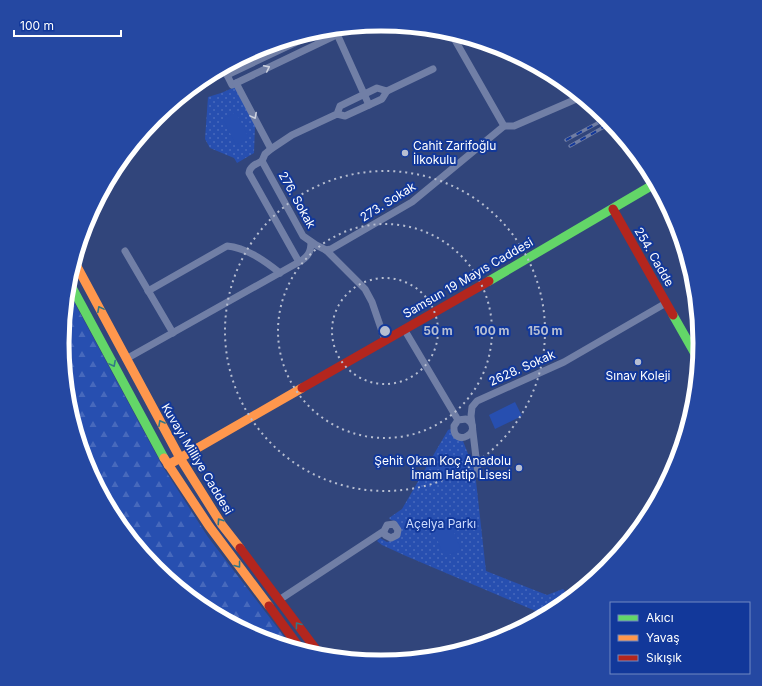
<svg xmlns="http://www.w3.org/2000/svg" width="762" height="686" font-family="Inter,sans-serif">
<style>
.grass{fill:url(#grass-dots)}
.forest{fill:url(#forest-firs)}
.garden{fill:#274fb0}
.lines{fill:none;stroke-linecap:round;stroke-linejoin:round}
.street{stroke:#717fa6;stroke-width:7}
.fast{stroke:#63d668;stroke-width:9}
.slow{stroke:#ff974d;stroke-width:9}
.jam{stroke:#b3261e;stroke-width:9}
.rail-casing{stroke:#717ea4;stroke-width:3.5}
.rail{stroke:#12389a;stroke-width:2;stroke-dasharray:6;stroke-linecap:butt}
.oneway{stroke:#cdd2e0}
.oneway2{stroke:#327786}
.ring{fill:none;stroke:#b7bed1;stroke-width:2;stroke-dasharray:2 4}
.poi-dot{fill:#b7bed1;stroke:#12389a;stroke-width:1.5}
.labels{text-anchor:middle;stroke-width:4;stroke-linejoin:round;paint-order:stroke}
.poi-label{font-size:12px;fill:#fff;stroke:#12389a;text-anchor:start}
.street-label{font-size:12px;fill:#fff;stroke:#12389a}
.park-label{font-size:12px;fill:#cddbfd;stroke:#12389a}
.rim{fill:none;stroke:#fff;stroke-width:5}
.centre{fill:#b7bed1;stroke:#12389a;stroke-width:2}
.ring-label{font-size:12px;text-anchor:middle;font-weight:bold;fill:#b7bed1;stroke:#12389a;stroke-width:4;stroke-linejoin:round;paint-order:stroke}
</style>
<defs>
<pattern id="grass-dots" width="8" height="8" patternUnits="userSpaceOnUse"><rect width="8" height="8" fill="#274fb0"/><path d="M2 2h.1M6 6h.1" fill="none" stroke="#4769bc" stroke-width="1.8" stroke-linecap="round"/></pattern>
<pattern id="forest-firs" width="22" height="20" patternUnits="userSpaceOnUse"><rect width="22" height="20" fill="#274fb0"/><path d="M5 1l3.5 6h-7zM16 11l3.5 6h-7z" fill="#4769bc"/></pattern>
</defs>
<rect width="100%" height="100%" fill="#31457b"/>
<!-- grass -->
<g class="grass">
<polygon points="235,87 255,125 254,153 237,163 234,158 210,148 205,139 208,97 221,93"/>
<polygon points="451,429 456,437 463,441 475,472 486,571 547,595 563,589 565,591 564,594 566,602 558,608 545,615 406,556 382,545 377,541 380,538 387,542 396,539 401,530 396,521 391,520 389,518 402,509 448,430"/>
</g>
<!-- forest -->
<polygon class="forest" points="67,289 163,467 208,537 293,648 259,638 204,608 155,568 116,520 86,465 68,405 62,343"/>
<!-- garden -->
<g class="garden">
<polygon points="236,112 249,138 236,145 223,119"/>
<polygon points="515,402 522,416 495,429 489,415"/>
<polygon points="450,522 461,550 444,557 433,529"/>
</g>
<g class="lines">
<!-- street -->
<g class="street">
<polyline points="337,34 369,105"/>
<polyline points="225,66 227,75 232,85 353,27"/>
<polyline points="227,75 322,30"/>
<polyline points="236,83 271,149"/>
<polyline points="387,91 433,69"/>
<polyline points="337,114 340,106 377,88 387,91 382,99 369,105 345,116 337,114 292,135 271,149 265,154 262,161 303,236 316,245 326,250 365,289 372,302 385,340"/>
<polyline points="504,126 514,126 581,97"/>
<path d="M262,161C256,164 250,166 249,173L299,262"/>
<polyline points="326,250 331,249 412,202 504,126 451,33"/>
<polyline points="125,251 173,333"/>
<path d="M148,291L227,246C247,248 265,261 280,273"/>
<path d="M404,329L458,420L454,426C452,450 487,431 466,419L458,420"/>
<path d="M126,359L299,262C308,257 311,252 311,242"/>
<polyline points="478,474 471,416 472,407 477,401 564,362 666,303"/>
<polyline points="570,598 570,595 574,592 582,588"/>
<polyline points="279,600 384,531 387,525 394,524 398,530 397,535 391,538 385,535 384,531"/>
</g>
<!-- fast -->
<g class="fast">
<polyline points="68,280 164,458"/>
<polyline points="489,281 656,183"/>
<polyline points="673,315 698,359"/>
</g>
<!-- slow -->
<g class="slow">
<polyline points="74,261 180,458 222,525 240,548"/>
<polyline points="164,458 209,526 269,606"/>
<polyline points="168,465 302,388"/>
</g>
<!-- jam -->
<g class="jam">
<polyline points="613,209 673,315"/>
<polyline points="302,388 489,281"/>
<polyline points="240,548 321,656"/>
<polyline points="269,606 302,651"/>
</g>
<defs>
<g id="rail">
<polyline points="566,140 607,118"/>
<polyline points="570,146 611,123"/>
</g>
</defs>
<!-- rail casing -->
<use href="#rail" class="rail-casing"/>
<!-- rail -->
<use href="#rail" class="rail"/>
</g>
<!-- one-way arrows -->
<defs><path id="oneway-chevron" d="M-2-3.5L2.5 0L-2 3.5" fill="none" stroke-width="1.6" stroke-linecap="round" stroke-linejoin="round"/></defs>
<g class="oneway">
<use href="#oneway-chevron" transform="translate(267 68) rotate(-26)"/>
<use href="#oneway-chevron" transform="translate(254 116) rotate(62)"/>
</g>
<g class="oneway2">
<use href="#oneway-chevron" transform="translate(100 309) rotate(-118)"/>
<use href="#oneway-chevron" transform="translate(113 364) rotate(62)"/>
<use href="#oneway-chevron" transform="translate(161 423) rotate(-119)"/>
<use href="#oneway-chevron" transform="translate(220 521) rotate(-124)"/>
<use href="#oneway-chevron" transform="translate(238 565) rotate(53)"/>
<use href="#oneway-chevron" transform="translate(298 625) rotate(-127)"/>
</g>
<!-- distance rings -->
<g class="ring">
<circle cx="385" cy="331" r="53"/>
<circle cx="385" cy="331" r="107"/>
<circle cx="385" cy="331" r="160"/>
</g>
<!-- markers -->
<g class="poi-dot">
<circle cx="405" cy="153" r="4"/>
<circle cx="638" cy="362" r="4"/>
<circle cx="519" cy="468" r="4"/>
</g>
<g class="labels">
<!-- poi labels -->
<g class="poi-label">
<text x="413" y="150">Cahit Zarifoğlu<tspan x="413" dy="14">İlkokulu</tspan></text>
<text x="638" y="380" text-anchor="middle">Sınav Koleji</text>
<text x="511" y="465" text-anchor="end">Şehit Okan Koç Anadolu<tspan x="511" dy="14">İmam Hatip Lisesi</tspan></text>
</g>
<!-- street labels -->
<g class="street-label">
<text transform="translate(297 200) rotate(61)" y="4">276. Sokak</text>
<text transform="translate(388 202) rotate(-32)" y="4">273. Sokak</text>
<text transform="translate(654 257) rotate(60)" y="4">254. Cadde</text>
<text transform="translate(468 278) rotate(-30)" y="4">Samsun 19 Mayıs Caddesi</text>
<text transform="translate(522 368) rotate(-24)" y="4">2628. Sokak</text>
<text transform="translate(197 459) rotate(59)" y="4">Kuvayi Milliye Caddesi</text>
</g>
<!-- park labels -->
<g class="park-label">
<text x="441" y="528">Açelya Parkı</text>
</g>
</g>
<!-- crop -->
<path d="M0 0H762V686H0ZM69 343a312 312 0 1 1 624 0a312 312 0 1 1-624 0Z" fill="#2548a2" fill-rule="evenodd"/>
<path class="rim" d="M69 343a312 312 0 1 1 624 0a312 312 0 1 1-624 0Z"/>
<circle cx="385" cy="331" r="6" class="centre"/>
<g class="ring-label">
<text x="438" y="335">50 m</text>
<text x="492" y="335">100 m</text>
<text x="545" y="335">150 m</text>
</g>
<!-- legend -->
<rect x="610" y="602" width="140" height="72" fill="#12389a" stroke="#7188c2"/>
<rect x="618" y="615" width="20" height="6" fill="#63d668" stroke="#7188c2"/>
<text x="646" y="622" font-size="12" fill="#ffffff">Akıcı</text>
<rect x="618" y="635" width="20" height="6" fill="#ff974d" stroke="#7188c2"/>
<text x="646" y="642" font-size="12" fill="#ffffff">Yavaş</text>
<rect x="618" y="655" width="20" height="6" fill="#b3261e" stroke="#7188c2"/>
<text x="646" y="662" font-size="12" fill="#ffffff">Sıkışık</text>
<!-- scale -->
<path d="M14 30v6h107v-6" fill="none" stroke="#ffffff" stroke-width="2"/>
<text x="20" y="30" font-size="12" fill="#ffffff" stroke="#12389a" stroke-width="3" paint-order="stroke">100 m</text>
</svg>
